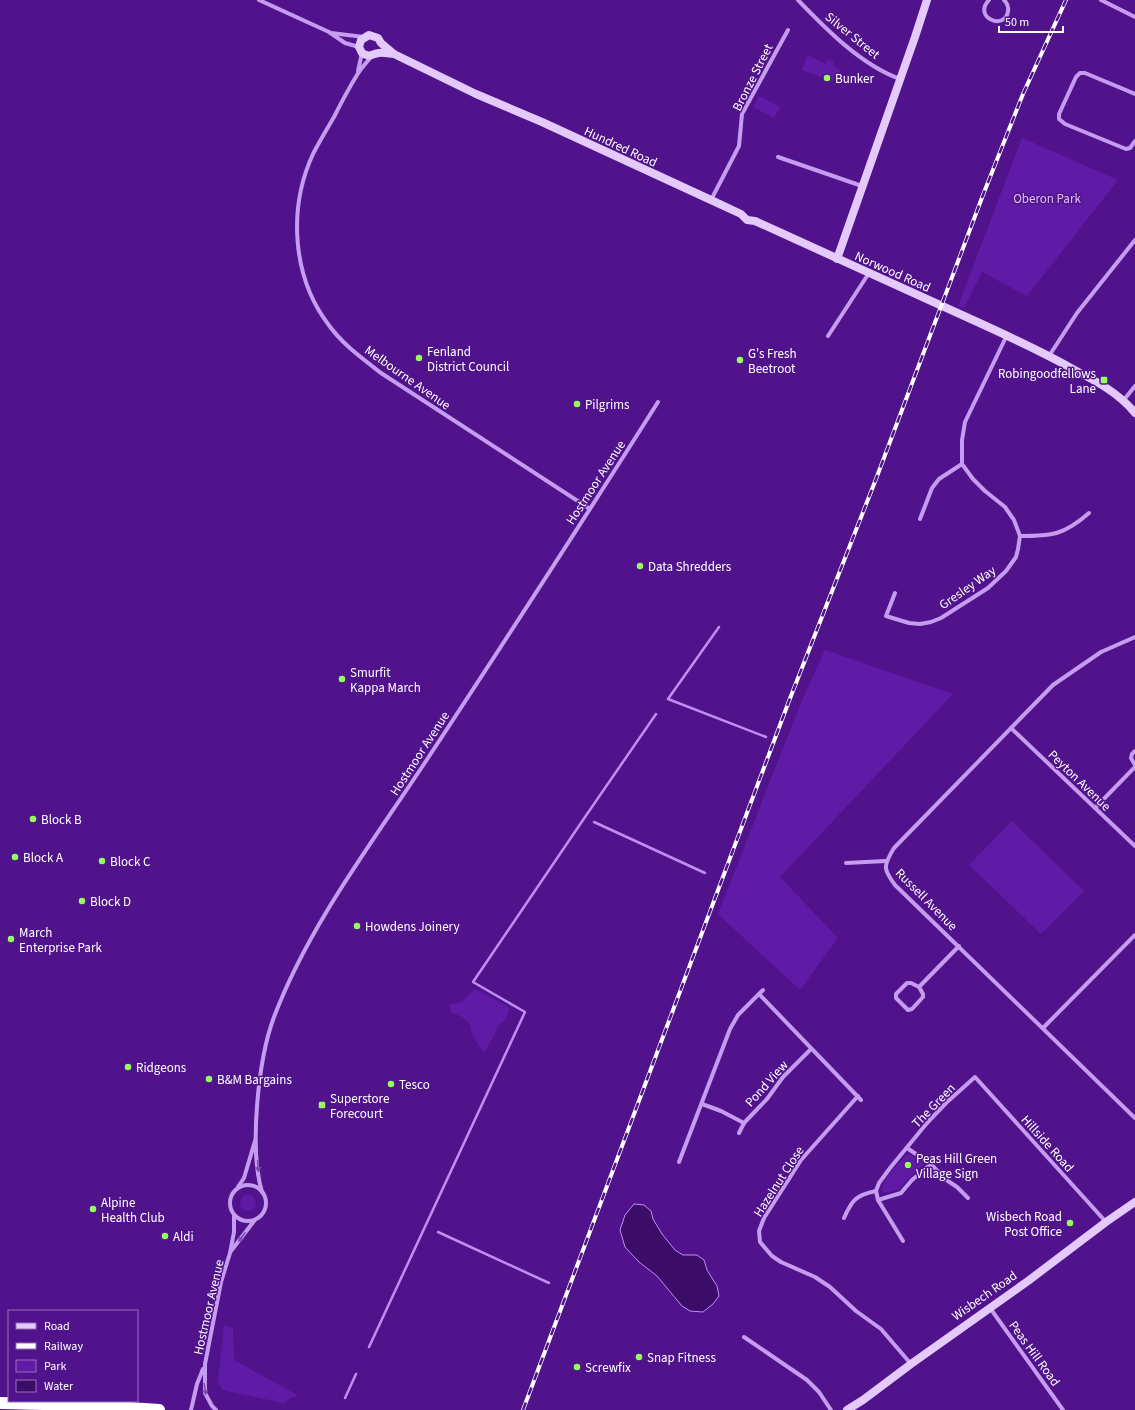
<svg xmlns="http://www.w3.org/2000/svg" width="1135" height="1410" font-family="'Source Sans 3',sans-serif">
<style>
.green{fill:#601ba6}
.water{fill:#3c0c69;stroke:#bf8ef4}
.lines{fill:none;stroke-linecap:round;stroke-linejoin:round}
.stream{stroke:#bf8ef4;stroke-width:2.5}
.street{stroke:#c69cf0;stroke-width:4}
.secondary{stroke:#e4cafb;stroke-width:8}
.highway{stroke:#fff;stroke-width:12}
.rail-casing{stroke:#fff;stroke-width:4}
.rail{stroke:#51138c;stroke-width:2.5;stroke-dasharray:8;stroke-linecap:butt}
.oneway{fill:#804ab4}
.poi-dot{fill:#93ff5c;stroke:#51138c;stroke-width:1.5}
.labels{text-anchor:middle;stroke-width:3;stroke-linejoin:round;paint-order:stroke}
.street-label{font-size:13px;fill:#fff;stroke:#51138c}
.poi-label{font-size:13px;fill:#fff;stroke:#51138c;text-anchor:start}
.park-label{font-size:13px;fill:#dfc3fc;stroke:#51138c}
</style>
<rect width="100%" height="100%" fill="#51138c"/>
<!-- green -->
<g class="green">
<polygon points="808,55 825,64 828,59 834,62 833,65 840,70 833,81 829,79 829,76 822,74 821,77 802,70"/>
<polygon points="759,96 780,107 774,118 753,107"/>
<polygon points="1022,138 1118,180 1027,296 982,272 964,308 958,306"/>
<polygon points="825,650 953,694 780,877 838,938 800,990 718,914 800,705"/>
<polygon points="1012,821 1084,891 1041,934 969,865"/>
<path d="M475,989L507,1006L509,1009L507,1017L500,1024L485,1052C477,1047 477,1039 471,1033C472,1020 462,1016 452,1013L449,1005L461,1002Z"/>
<path d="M908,1155H911L924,1164L913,1174L898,1190L884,1193L882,1191C883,1177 896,1167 904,1157Z"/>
<circle cx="248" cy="1203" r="8"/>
<polygon points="224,1325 233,1328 234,1360 297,1395 283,1403 222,1390 218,1382"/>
</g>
<!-- water -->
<polygon class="water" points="634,1204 644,1205 651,1211 653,1219 662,1234 675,1250 683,1255 697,1255 704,1260 707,1270 717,1286 719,1296 713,1304 703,1312 690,1311 682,1306 657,1276 639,1262 625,1247 620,1230 625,1215"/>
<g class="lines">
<!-- stream -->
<g class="stream">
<polyline points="719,627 668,699 766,737"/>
<polyline points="594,822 705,873"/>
<polyline points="438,1232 549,1283"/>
<polyline points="369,1347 525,1012 473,982 585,817 656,714"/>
<polyline points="345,1398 356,1374"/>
</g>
<!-- street -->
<g class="street">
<polyline points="259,0 329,32 345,43 359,47"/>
<path d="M798,0C826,29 861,65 900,79"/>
<path d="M989,0C972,18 1006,31 1008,11C1009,6 1007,3 1004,0"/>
<polyline points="1101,0 1135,17"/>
<polyline points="331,33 364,37"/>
<path d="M372,56C367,62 361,68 357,75C349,88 341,103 334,117C327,129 319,142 313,154C288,208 292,276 328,324C342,344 362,358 381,373L590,509"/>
<polyline points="358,71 362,53"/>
<polyline points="1135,94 1085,73 1080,73 1076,77 1059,114 1059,119 1065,124 1126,149 1130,148 1135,141"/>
<polyline points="778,157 862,186"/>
<polyline points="711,200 739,146 742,114 788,30"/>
<polyline points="828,336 869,273"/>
<polyline points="1049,356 1077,313 1135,240"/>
<polyline points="1123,401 1135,386"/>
<polyline points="920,519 932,488 939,479 962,464"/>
<path d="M1020,536C1052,536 1064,535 1089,513"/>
<polyline points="895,593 886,616 909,623 920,624 931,622 941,618 988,588 1006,571 1016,557 1018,549 1020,536 1014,520 1005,507 985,491 973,479 962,464 962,440 965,422 1007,335"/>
<path d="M1135,637L1101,652L1053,685L894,848C883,866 883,869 895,885L1135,1118"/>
<polyline points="1011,728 1135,846"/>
<polyline points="1135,751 1132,754 1131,758 1135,765"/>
<polyline points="1095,808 1135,767"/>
<polyline points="846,863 886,861"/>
<polyline points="919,987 923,994 923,997 912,1009 908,1010 896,998 896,994 907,983 911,983 919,987 959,946"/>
<polyline points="759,994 861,1100"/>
<polyline points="1043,1028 1135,935"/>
<polyline points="858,1096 801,1160 764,1218 759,1231 760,1242 772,1256 781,1262 815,1277 830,1287 856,1311 881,1329 911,1364"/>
<polyline points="702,1104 721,1111 744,1123"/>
<polyline points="739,1133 744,1123 767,1099 783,1077 811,1049"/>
<polyline points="907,1148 931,1164 945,1179 957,1187 968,1198"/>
<polyline points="679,1162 730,1029 738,1015 763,990"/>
<circle cx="248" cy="1203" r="18"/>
<polyline points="238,1187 244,1178 255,1141"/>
<polyline points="876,1191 878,1200 903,1241"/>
<path d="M262,1192C249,1149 258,1060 274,1017C308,927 371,844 424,764C503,644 581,524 658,402"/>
<polyline points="878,1200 901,1193 912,1180 931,1164"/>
<path d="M844,1218C852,1200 856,1195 876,1191L879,1183L890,1168L927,1123L946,1103L975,1077L1106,1222"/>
<polyline points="231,1251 254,1221"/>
<polyline points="990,1308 1063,1410"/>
<polyline points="744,1337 807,1380 819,1392 831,1410"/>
<polyline points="191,1410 197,1384 203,1369"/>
<polyline points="216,1410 212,1406 205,1393 205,1364 221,1282 230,1253 234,1232 234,1215"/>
</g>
<!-- secondary -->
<g class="secondary">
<path d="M394,54C389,54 383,52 379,53C371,54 371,58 362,53L359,47L361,40L369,35L378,38L381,43L394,54L476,94L542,122L711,200L741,214L747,220L755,221C827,254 900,287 973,320C1006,335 1039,350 1071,368C1094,380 1118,392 1135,413"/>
<polyline points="837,259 915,37 927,0"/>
<polyline points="847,1410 863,1400 911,1364 1028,1281 1106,1222 1135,1202"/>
</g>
<!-- highway -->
<polyline class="highway" points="0,1403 85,1405 159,1410"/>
<defs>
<polyline id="rail" points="523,1410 789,701 876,479 983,195 1023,94 1066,0"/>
</defs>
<!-- rail casing -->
<use href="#rail" class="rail-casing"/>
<!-- rail -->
<use href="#rail" class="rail"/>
</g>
<!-- one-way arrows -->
<defs><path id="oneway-solid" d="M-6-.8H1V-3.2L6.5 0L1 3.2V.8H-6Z"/></defs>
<g class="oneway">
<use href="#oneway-solid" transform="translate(258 1166) rotate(86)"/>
<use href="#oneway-solid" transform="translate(242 1237) rotate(126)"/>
<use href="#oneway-solid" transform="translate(205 1389) rotate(82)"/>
</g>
<!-- markers -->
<g class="poi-dot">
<circle cx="827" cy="78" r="4"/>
<circle cx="419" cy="358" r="4"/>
<circle cx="740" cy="360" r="4"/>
<rect x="1100" y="376" width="8" height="8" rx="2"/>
<circle cx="577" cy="404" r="4"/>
<circle cx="640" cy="566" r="4"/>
<circle cx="342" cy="679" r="4"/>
<circle cx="33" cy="819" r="4"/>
<circle cx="15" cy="857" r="4"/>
<circle cx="102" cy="861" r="4"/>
<circle cx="82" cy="901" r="4"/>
<circle cx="357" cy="926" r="4"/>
<circle cx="11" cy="939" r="4"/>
<circle cx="128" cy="1067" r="4"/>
<circle cx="209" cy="1079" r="4"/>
<circle cx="391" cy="1084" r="4"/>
<rect x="318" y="1101" width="8" height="8" rx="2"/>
<circle cx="908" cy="1165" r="4"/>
<circle cx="93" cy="1209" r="4"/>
<circle cx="1070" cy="1223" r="4"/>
<circle cx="165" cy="1236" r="4"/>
<circle cx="639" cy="1357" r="4"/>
<circle cx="577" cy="1367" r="4"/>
</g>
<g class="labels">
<!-- street labels -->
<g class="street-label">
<text transform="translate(853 35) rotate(39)" y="5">Silver Street</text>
<text transform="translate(752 77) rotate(-63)" y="5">Bronze Street</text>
<text transform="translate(621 146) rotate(25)" y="5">Hundred Road</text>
<text transform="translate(893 271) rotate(24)" y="5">Norwood Road</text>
<text transform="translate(408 377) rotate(35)" y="5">Melbourne Avenue</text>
<text transform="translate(595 482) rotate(-57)" y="5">Hostmoor Avenue</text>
<text transform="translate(967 587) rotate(-35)" y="5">Gresley Way</text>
<text transform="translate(419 753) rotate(-57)" y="5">Hostmoor Avenue</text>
<text transform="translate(1080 780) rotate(44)" y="5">Peyton Avenue</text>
<text transform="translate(927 899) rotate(45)" y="5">Russell Avenue</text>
<text transform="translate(766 1083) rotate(-48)" y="5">Pond View</text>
<text transform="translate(933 1105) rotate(-46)" y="5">The Green</text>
<text transform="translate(1048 1143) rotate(48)" y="5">Hillside Road</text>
<text transform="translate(778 1181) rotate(-57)" y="5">Hazelnut Close</text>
<text transform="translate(984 1295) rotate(-35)" y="5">Wisbech Road</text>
<text transform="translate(208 1307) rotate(-77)" y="5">Hostmoor Avenue</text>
<text transform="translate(1035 1353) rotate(54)" y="5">Peas Hill Road</text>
</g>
<!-- poi labels -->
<g class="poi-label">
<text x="835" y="83">Bunker</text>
<text x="427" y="356">Fenland<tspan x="427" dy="15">District Council</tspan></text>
<text x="748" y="358">G's Fresh<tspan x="748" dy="15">Beetroot</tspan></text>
<text x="1096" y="378" text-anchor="end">Robingoodfellows<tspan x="1096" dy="15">Lane</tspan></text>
<text x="585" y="409">Pilgrims</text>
<text x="648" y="571">Data Shredders</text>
<text x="350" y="677">Smurfit<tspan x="350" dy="15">Kappa March</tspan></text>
<text x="41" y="824">Block B</text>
<text x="23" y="862">Block A</text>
<text x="110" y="866">Block C</text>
<text x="90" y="906">Block D</text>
<text x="365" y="931">Howdens Joinery</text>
<text x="19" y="937">March<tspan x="19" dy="15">Enterprise Park</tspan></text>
<text x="136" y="1072">Ridgeons</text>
<text x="217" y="1084">B&amp;M Bargains</text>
<text x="399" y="1089">Tesco</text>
<text x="330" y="1103">Superstore<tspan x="330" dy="15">Forecourt</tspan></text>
<text x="916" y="1163">Peas Hill Green<tspan x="916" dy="15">Village Sign</tspan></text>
<text x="101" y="1207">Alpine<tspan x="101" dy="15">Health Club</tspan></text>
<text x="1062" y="1221" text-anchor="end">Wisbech Road<tspan x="1062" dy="15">Post Office</tspan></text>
<text x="173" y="1241">Aldi</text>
<text x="647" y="1362">Snap Fitness</text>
<text x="585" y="1372">Screwfix</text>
</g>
<!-- park labels -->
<g class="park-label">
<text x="1047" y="203">Oberon Park</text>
</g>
</g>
<!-- legend -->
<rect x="8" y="1310" width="130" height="92" fill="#51138c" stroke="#9771ba"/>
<rect x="16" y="1323" width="20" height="6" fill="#e4cafb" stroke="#9771ba"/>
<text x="44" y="1330" font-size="12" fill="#ffffff">Road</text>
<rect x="16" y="1343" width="20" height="6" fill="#ffffff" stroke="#9771ba"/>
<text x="44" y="1350" font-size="12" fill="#ffffff">Railway</text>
<rect x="16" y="1360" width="20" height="12" fill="#601ba6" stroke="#9771ba"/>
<text x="44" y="1370" font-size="12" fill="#ffffff">Park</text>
<rect x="16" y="1380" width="20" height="12" fill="#3c0c69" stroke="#9771ba"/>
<text x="44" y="1390" font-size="12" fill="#ffffff">Water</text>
<!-- scale -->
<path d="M999 26v6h64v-6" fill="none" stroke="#ffffff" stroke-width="2"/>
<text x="1005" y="26" font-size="12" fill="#ffffff" stroke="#51138c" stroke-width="3" paint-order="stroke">50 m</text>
</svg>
